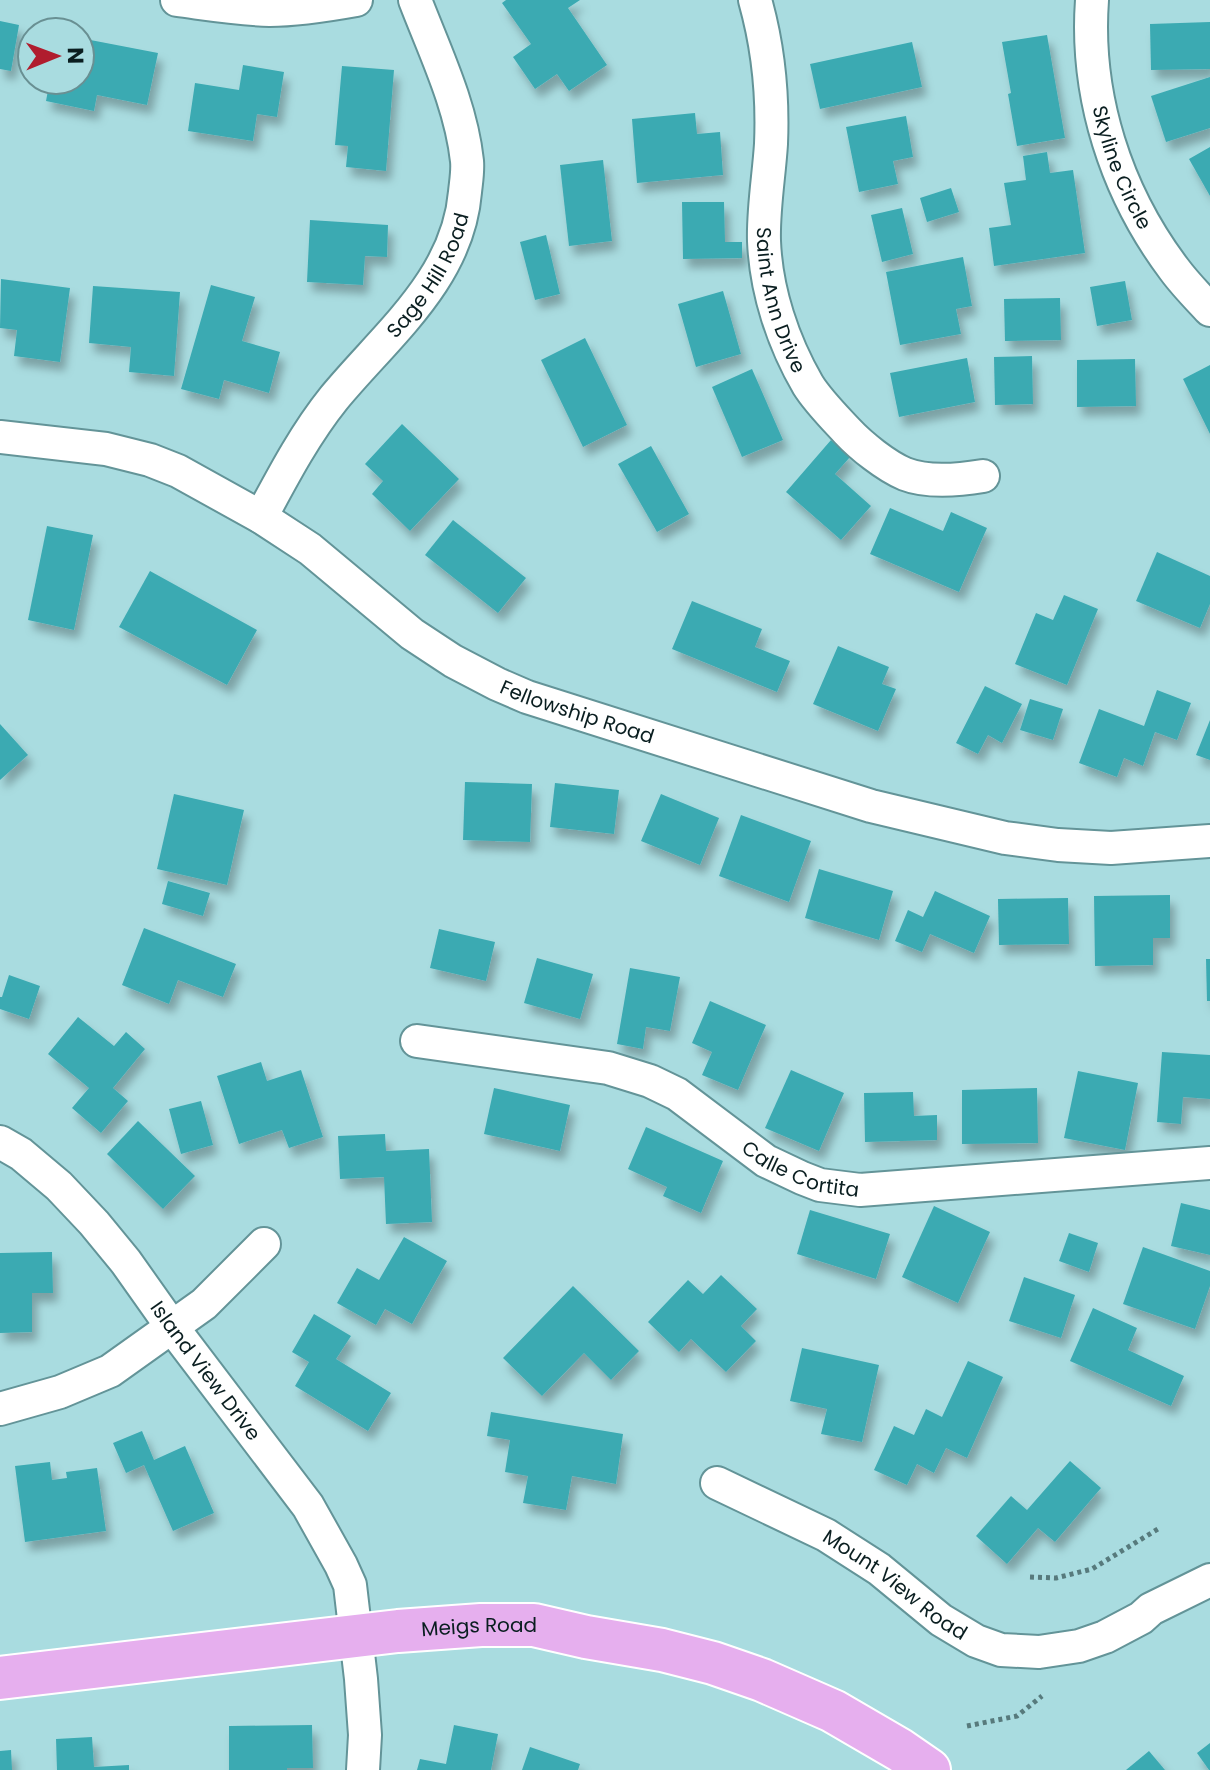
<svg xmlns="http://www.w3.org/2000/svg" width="1210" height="1770" font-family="Poppins,sans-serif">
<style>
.building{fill:#3baab2;filter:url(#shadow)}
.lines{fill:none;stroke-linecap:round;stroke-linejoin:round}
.minor-casing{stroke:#639498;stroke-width:36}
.major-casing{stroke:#fff;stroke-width:46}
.path{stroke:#577a7c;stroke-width:5;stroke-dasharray:4 4;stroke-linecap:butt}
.minor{stroke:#fff;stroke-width:32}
.major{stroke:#e6afee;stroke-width:42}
.labels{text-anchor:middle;stroke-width:6;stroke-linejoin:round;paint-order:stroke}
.street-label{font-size:20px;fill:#0a1e20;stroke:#a9dce0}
</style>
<defs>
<filter id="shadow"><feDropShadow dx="5" dy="9" stdDeviation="4" flood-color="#0004"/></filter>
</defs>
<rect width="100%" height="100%" fill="#a9dce0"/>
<!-- building -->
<g class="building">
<polygon points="506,0 580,0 568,8 607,65 569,91 557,74 535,89 513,57 531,44 502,3"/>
<polygon points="0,21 19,25 11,71 0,69"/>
<polygon points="1210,22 1210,69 1151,70 1150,24"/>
<polygon points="1047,35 1065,138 1017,146 1008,94 1011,93 1002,42"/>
<polygon points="80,38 158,53 147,105 97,95 94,111 46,101 50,80 80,80"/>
<polygon points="912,42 922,87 820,109 810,64"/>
<polygon points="243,65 284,72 277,117 257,114 253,141 188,131 195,83 239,90"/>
<polygon points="342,66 394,70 386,171 346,167 348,146 335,145"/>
<polygon points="1210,77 1210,128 1166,142 1151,96"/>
<polygon points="695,113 697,134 720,132 723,175 637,183 632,119"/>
<polygon points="906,116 913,157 893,161 898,184 859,192 846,127"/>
<polygon points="1210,147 1210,196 1189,159"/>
<polygon points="1047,152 1050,173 1073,170 1085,253 994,266 989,228 1011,225 1004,183 1026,180 1023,156"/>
<polygon points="603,160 612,241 569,246 560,165"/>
<polygon points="951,188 959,212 927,222 920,198"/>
<polygon points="682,202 724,202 725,242 742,242 742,258 683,259"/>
<polygon points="902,208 913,254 882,262 871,215"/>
<polygon points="310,220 388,225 387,257 365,256 363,285 307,282"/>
<polygon points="546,235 560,294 535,300 520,242"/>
<polygon points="963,257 972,306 956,309 961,334 900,345 886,272"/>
<polygon points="1,279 70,288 60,362 14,356 17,330 0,328"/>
<polygon points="1125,281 1132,320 1097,326 1090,287"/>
<polygon points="211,285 255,297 242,341 280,352 269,393 224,380 219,399 181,389"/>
<polygon points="93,286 180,292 174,376 129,372 131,347 89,343"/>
<polygon points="723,291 741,354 696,367 678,304"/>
<polygon points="1060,298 1061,340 1005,341 1004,299"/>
<polygon points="585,338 627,425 583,447 541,360"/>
<polygon points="1032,356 1033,404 995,405 994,357"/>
<polygon points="967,358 975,402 899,417 890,373"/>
<polygon points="1135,359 1136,406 1077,407 1077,360"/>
<polygon points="1210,365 1210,434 1183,379"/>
<polygon points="752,369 783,440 742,457 712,387"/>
<polygon points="402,424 459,479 410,531 372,494 383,481 365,464"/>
<polygon points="831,440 850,457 835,474 871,506 841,540 786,492"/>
<polygon points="651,446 689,514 657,532 618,464"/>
<polygon points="890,508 943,531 951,512 987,528 959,592 870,554"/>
<polygon points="453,520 526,578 498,613 425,555"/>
<polygon points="47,526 93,535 74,630 28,620"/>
<polygon points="1157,552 1210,576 1210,604 1200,628 1136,601"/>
<polygon points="150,571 257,630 227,685 119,627"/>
<polygon points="1064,595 1098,609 1067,685 1015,664 1036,613 1053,620"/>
<polygon points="692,601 762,629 755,647 790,661 777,692 672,649"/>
<polygon points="838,646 889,667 882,684 896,689 878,731 813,704"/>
<polygon points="985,686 1022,704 1002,743 988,735 978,754 956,743"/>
<polygon points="1157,690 1191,703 1177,740 1155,732 1143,766 1124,758 1117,777 1079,763 1099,709 1144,726"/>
<polygon points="1030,699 1063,709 1053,740 1020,730"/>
<polygon points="1210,720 1210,760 1196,755"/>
<polygon points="0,724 28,755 0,780"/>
<polygon points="465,782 532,784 530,842 463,840"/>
<polygon points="555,783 619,790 614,834 550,827"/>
<polygon points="174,794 244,810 227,885 157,869"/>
<polygon points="661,794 719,818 700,865 641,841"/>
<polygon points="741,815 811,841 789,902 719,876"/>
<polygon points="819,869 893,891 879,940 805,918"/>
<polygon points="168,881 210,893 203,916 162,904"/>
<polygon points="935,891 990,916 974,953 930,934 922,952 895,941 908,910 923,917"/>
<polygon points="1170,895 1170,938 1153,938 1153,965 1095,966 1094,896"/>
<polygon points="1068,898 1069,944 999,945 998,899"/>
<polygon points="144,928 236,964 223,997 178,980 169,1004 122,985"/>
<polygon points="439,929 495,942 486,981 430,968"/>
<polygon points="537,958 593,974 580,1019 524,1003"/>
<polygon points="1206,959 1210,959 1210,1001 1207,1001"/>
<polygon points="630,968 680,977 670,1031 646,1027 643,1049 617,1044"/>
<polygon points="9,975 40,986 29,1019 0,1009 0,997 2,997"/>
<polygon points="710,1001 766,1025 738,1090 702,1075 712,1052 692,1043"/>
<polygon points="78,1017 114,1046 126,1032 145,1049 113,1088 128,1101 101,1133 72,1108 89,1088 48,1054"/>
<polygon points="1162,1052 1210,1055 1210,1099 1183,1097 1181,1124 1157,1122"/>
<polygon points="261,1062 267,1081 301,1070 323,1137 289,1148 282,1130 239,1144 217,1076"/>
<polygon points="791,1070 844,1093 819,1151 765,1128"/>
<polygon points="1078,1071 1138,1083 1125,1150 1064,1138"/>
<polygon points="494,1088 570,1105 560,1151 484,1134"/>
<polygon points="1037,1088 1038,1143 962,1144 962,1090"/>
<polygon points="913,1092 914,1116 937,1115 937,1140 865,1142 864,1093"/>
<polygon points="201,1101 213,1145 181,1154 169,1109"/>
<polygon points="138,1121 195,1176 163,1209 107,1154"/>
<polygon points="646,1127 723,1161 701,1213 663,1196 667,1187 628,1169"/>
<polygon points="385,1134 386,1151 429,1149 432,1222 386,1224 384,1177 340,1179 338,1136"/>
<polygon points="1181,1203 1210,1210 1210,1255 1171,1246"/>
<polygon points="934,1206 990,1232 958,1303 902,1277"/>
<polygon points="810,1210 890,1234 876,1279 797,1254"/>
<polygon points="1069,1233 1098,1243 1089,1272 1059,1261"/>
<polygon points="404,1237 447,1261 412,1324 385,1309 376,1325 337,1303 357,1268 379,1280"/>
<polygon points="1143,1247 1210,1271 1210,1286 1195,1329 1123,1304"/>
<polygon points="52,1252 53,1293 32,1293 32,1332 0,1333 0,1253"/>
<polygon points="721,1275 757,1309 741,1326 756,1341 726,1372 691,1339 679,1352 648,1322 688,1280 703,1294"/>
<polygon points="1024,1277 1075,1295 1061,1338 1009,1321"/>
<polygon points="573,1286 639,1351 611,1380 584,1353 542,1396 503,1358"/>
<polygon points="1093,1308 1137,1328 1128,1350 1184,1376 1171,1406 1070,1361"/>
<polygon points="314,1314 351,1336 336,1359 391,1393 368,1431 295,1386 309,1362 292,1352"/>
<polygon points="802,1348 879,1365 862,1442 821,1434 827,1409 790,1401"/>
<polygon points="968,1361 1003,1377 967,1458 946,1448 934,1473 917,1464 907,1485 874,1470 894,1426 914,1435 926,1409 942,1417"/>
<polygon points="491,1412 623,1434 616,1484 572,1476 566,1510 523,1503 528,1476 505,1472 510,1440 487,1436"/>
<polygon points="142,1431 154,1460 185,1446 214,1513 173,1531 144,1465 126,1473 113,1443"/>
<polygon points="1070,1461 1101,1488 1055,1542 1038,1528 1007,1564 976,1536 1011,1496 1027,1510"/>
<polygon points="50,1462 52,1480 67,1478 66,1472 97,1468 106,1531 25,1542 15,1466"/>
<polygon points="312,1725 313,1768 287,1768 287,1770 229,1770 229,1726"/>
<polygon points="454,1725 498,1734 491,1770 417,1770 420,1759 446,1764"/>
<polygon points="92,1737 94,1767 129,1765 129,1770 57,1770 56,1739"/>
<polygon points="1210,1743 1210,1770 1209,1770 1197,1753"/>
<polygon points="530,1747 580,1764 578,1770 522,1770"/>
<polygon points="11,1750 12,1770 0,1770 0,1751"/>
<polygon points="1149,1751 1165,1770 1126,1770"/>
</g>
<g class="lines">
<defs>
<g id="minor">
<path d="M177,0C208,4 238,9 270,10C298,10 328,5 356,0"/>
<path id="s1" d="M755,0C768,46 773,97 771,144C769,176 763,209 764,241C766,291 783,342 808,385C818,401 834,417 847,431C861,446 886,466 905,474C928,483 959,480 983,476"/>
<path id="s2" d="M1092,0C1085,96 1116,192 1174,269C1185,284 1198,297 1210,310"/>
<path id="s3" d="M0,437L106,449L150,460L178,471L261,517L310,549L412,634L453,661L497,684L527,697L871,806L1005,838L1058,845L1111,848L1210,841"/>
<path id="s4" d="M261,517C283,476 305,434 334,398C386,335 458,279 465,192C466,182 468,171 467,161C461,105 435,52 415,0"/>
<path id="s5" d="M417,1041L608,1068L650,1081L677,1094L766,1161L802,1178L820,1185L860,1190L1210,1163"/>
<path id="s6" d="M0,1142L21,1154L59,1186L94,1223L126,1262L172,1327L308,1506L341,1565L350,1585L361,1679L365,1735L363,1770"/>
<polyline points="0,1409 60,1392 110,1371 204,1304 264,1244"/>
<path id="s7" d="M717,1483L826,1535L879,1569L941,1620L976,1641L1001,1650L1039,1652L1079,1646L1105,1637L1141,1618L1151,1609L1210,1580"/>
</g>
<g id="major">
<path id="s8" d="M0,1678L398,1631L481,1625H534L586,1637L662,1650L713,1663L762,1680L833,1711L900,1750L929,1770"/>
</g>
</defs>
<!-- minor casing -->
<use href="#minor" class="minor-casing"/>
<!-- major casing -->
<use href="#major" class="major-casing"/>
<!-- path -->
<g class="path">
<polyline points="1030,1577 1056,1578 1092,1569 1158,1529"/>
<polyline points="967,1726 1017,1716 1042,1696"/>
</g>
<!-- minor -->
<use href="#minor" class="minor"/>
<!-- major -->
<use href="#major" class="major"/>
</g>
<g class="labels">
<!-- street labels -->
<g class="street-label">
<text dy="7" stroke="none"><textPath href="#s2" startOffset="172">Skyline Circle</textPath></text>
<text dy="7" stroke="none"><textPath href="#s4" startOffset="296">Sage Hill Road</textPath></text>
<text dy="7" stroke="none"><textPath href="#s1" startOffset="304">Saint Ann Drive</textPath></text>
<text dy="7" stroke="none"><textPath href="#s3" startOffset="652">Fellowship Road</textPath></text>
<text dy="7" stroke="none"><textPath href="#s5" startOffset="414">Calle Cortita</textPath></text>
<text dy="7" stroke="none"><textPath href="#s6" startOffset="310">Island View Drive</textPath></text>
<text dy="7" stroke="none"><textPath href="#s7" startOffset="206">Mount View Road</textPath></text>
<text dy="7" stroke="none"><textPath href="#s8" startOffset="482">Meigs Road</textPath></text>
</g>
</g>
<!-- north arrow -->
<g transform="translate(56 56) rotate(89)"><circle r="38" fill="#a9dce0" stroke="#699093" stroke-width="2"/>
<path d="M0-6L14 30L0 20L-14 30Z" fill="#b01d2e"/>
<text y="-12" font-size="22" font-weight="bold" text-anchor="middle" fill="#0a1e20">N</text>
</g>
</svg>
